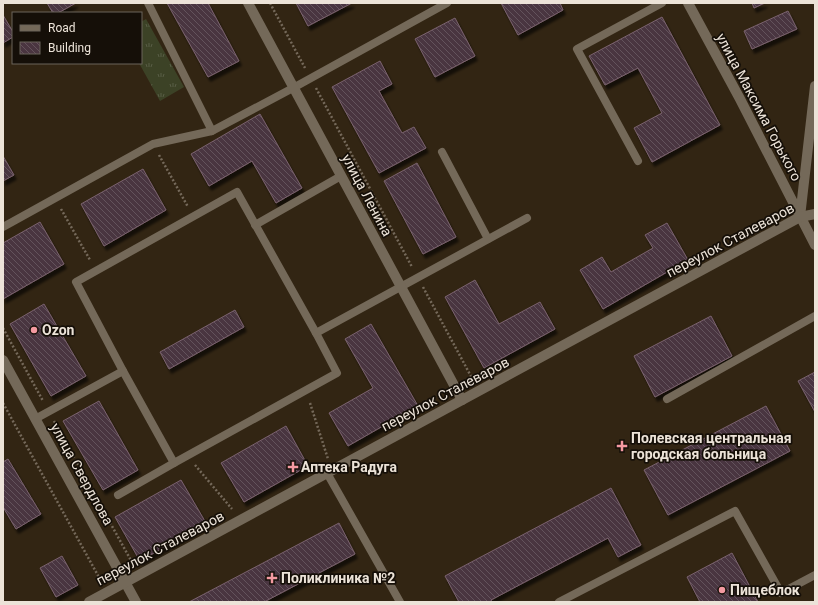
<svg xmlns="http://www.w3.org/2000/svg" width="818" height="605" font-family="Roboto,sans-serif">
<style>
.grass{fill:url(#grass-tufts)}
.building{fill:url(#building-back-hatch);stroke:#7a626e;filter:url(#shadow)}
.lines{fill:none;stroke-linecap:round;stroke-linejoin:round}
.path{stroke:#75695a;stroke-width:2.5;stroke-dasharray:2 2;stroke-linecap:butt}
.lane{stroke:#746959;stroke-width:8}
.street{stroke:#746959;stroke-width:10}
.poi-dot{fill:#f49aa1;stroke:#150f08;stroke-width:1.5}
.labels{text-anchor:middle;stroke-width:3.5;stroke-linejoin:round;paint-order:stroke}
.street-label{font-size:14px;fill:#ece3d8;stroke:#150f08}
.poi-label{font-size:14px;font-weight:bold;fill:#ece3d8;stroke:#150f08;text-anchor:start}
</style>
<defs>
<pattern id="grass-tufts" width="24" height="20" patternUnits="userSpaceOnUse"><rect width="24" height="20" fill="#3c4226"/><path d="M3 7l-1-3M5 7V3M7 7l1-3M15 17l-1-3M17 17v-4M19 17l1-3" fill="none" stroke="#585d45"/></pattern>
<pattern id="building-back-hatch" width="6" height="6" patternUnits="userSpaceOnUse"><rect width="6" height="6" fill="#4a3540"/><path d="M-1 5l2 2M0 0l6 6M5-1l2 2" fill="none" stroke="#64525b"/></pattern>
<filter id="shadow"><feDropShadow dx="2.5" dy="4.5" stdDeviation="1" flood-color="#0009"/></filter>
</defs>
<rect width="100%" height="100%" fill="#322513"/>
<!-- grass -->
<polygon class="grass" points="146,19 184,87 160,101 139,63 141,63 141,22"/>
<!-- building -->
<g class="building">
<polygon points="47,3 76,3 58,13 53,13"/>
<polygon points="167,3 208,3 239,61 208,77"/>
<polygon points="296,3 352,3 308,26"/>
<polygon points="501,3 560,3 563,10 518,35"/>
<polygon points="752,3 765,3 754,8"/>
<polygon points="788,11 797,29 752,49 744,31"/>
<polygon points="3,15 13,32 13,37 3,43"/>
<polygon points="662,17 720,125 652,162 634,128 662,113 638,68 605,85 589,56"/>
<polygon points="455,18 475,56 435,77 415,39"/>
<polygon points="380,61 392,84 379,91 402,133 414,127 426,148 379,173 332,87"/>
<polygon points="260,114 302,188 276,203 252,161 209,186 191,154"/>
<polygon points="3,156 14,175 3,181"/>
<polygon points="417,163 456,237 423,254 384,181"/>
<polygon points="143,169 166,210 104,246 81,204"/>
<polygon points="40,222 64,264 3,299 3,243"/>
<polygon points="667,223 688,260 603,309 580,270 602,257 611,272 653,248 645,235"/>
<polygon points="475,280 499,324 540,302 555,329 484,368 445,297"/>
<polygon points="44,304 86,376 51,396 10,324"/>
<polygon points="235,310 244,327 169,369 160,352"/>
<polygon points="711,316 732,356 655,397 634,356"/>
<polygon points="371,324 418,406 348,446 329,413 373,388 345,339"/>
<polygon points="815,372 815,412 798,381"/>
<polygon points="99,401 138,470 103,490 63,421"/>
<polygon points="766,406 790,451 668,515 644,470"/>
<polygon points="286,426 308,466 244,502 221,463"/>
<polygon points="8,459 41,514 16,529 3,507 3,462"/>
<polygon points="181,480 206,523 140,561 115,517"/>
<polygon points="611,488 641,545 618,557 608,538 491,600 492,602 459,602 445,576"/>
<polygon points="339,523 355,554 264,602 189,602"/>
<polygon points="732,553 758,602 700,602 687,577"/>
<polygon points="62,556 78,585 56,597 40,568"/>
</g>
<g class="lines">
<!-- path -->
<g class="path">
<polyline points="270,3 305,68"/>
<polyline points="316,88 412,267"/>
<polyline points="159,155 188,207"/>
<polyline points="61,209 90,260"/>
<polyline points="423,287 473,380"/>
<polyline points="3,328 43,401"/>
<polyline points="3,403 101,581"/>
<polyline points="310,403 328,459"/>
<polyline points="54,421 133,564"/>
<polyline points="195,465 232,509"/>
</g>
<!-- lane -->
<g class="lane">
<polyline points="148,3 212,131"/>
<polyline points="442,152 488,239"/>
<polyline points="638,161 577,49 662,3"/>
<polygon points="237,192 316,333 337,373 174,463 123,371 76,282"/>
<polyline points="255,225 341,176"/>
<polyline points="3,227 153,144 212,131 293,88 447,3"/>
<polyline points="316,333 527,218"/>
<polyline points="667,399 815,316"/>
<polyline points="35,419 123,371"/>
<polyline points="327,473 400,602"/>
<polyline points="118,495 174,463"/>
<polyline points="559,602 735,511 781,593 815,575"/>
</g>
<!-- street -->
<g class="street">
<polyline points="248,3 462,400"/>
<polyline points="688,3 740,99 815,245"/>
<polyline points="800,217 815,86"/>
<polyline points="3,360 136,602"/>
<polyline points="89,602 800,217 815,214"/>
</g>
</g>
<!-- markers -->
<g class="poi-dot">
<circle cx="34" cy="330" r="4"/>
<path d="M620 440h4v4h4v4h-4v4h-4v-4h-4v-4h4z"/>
<path d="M291 461h4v4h4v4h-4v4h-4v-4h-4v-4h4z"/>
<path d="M270 572h4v4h4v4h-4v4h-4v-4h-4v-4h4z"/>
<circle cx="722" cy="590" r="4"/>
</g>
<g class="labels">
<!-- street labels -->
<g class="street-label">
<text transform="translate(759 107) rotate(62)" y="5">улица Максима Горького</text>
<text transform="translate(367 195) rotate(62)" y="5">улица Ленина</text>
<text transform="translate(730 240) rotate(-28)" y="5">переулок Сталеваров</text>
<text transform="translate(445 394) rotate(-28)" y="5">переулок Сталеваров</text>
<text transform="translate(82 474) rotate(61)" y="5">улица Свердлова</text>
<text transform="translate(160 548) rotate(-28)" y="5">переулок Сталеваров</text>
</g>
<!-- poi labels -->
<g class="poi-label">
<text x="42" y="335">Ozon</text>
<text x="631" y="443">Полевская центральная<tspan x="631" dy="16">городская больница</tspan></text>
<text x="301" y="472">Аптека Радуга</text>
<text x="281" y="583">Поликлиника №2</text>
<text x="730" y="595">Пищеблок</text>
</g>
</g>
<!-- border -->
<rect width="818" height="605" fill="none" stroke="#ece3d8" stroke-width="8"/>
<!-- legend -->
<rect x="12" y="12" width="130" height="52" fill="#150f08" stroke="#6b645b"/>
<rect x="20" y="25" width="20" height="6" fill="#746959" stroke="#6b645b"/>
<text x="48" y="32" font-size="12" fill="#ece3d8">Road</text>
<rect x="20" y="42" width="20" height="12" fill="url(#building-back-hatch)" stroke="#6b645b"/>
<text x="48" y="52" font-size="12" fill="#ece3d8">Building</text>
</svg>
